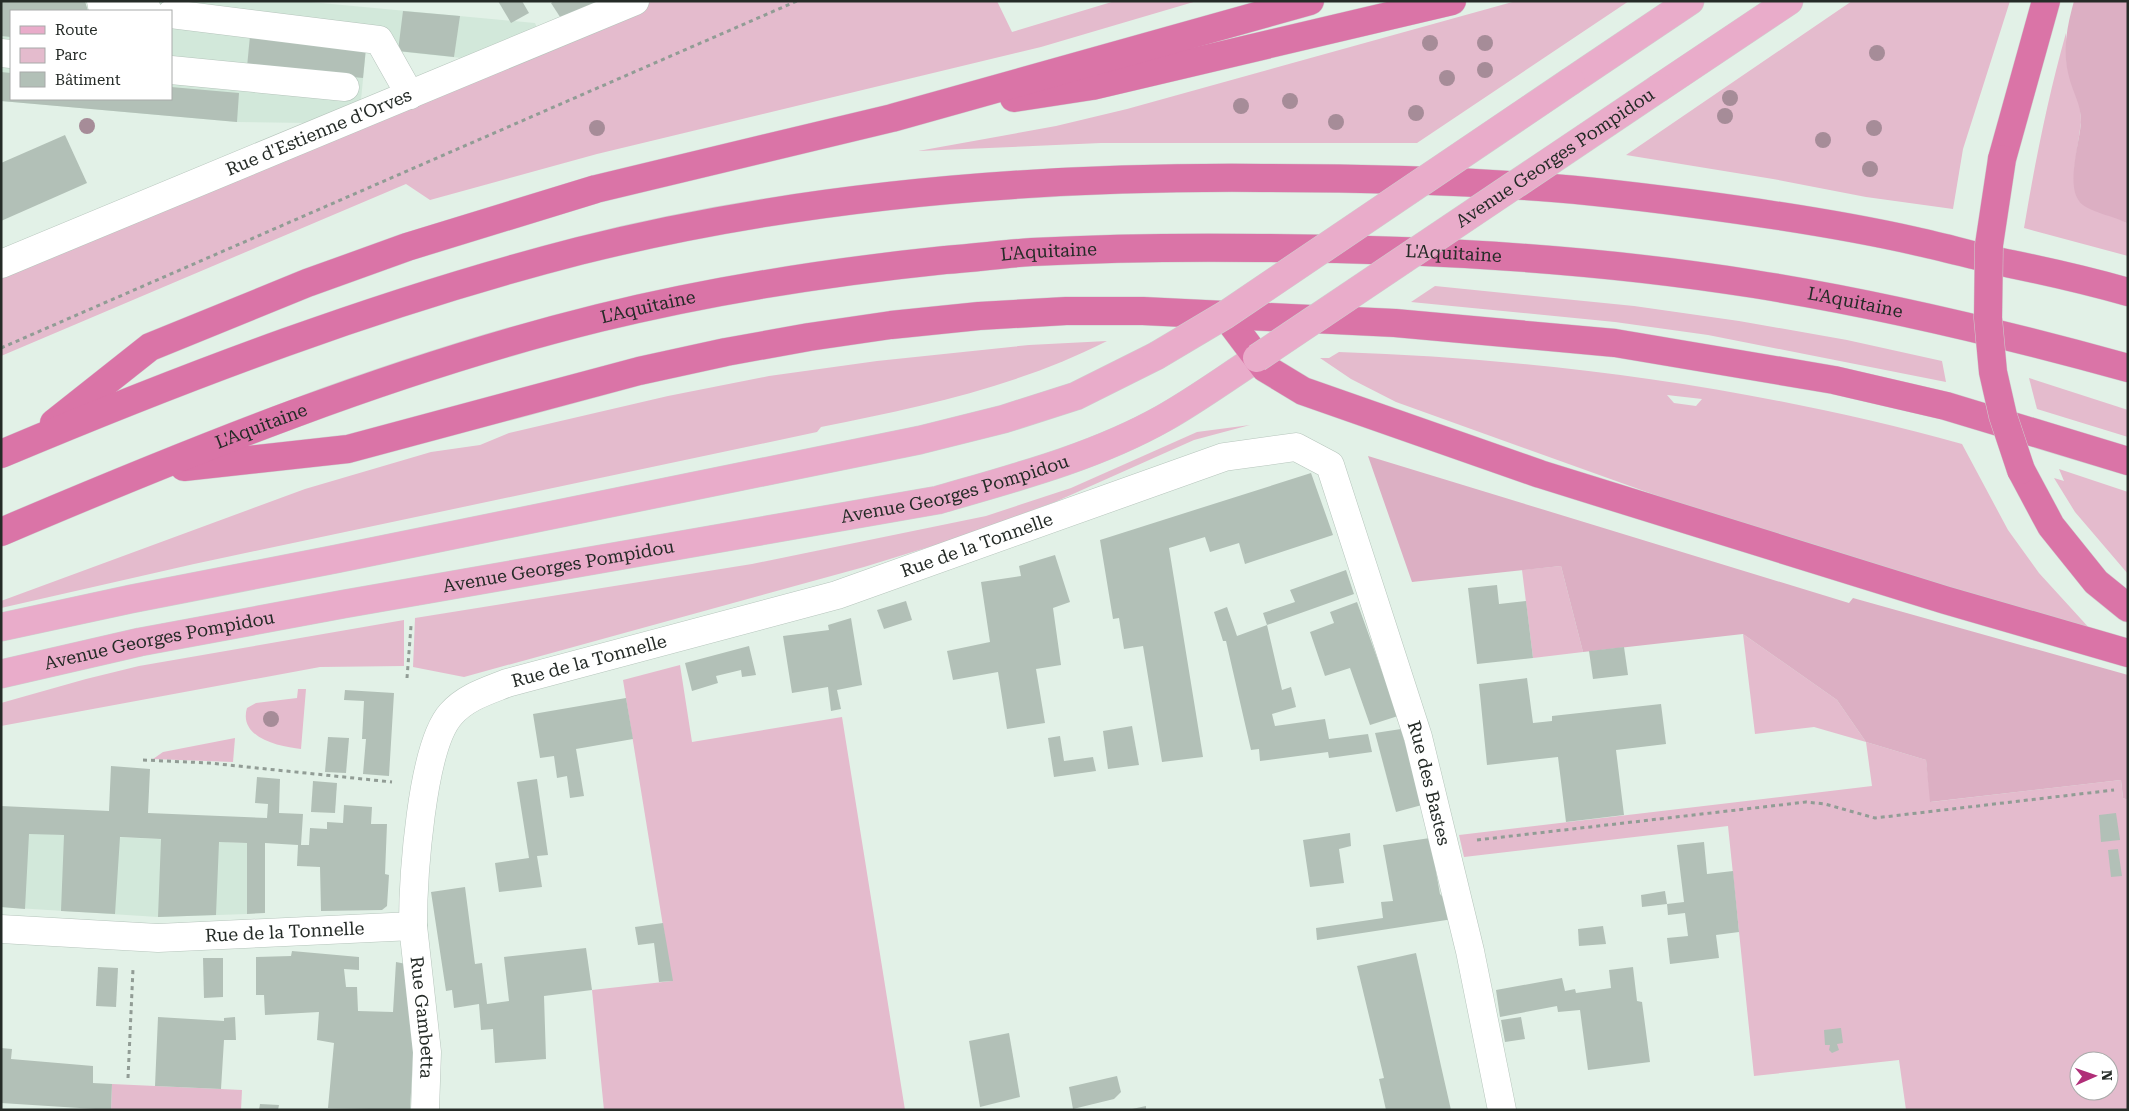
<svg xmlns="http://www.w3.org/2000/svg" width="2129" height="1111" font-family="'Roboto Serif',serif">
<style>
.built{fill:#d2e8da}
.green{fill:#e4bbcd;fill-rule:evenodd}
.forest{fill:#dcafc3}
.building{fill:#b2c0b7}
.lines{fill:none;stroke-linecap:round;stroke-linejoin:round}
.minor-casing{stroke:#b6c5bc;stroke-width:29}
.major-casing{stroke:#cfd0cf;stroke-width:29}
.highway-casing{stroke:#cfd0cf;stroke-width:29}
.path{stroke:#919c95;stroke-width:3;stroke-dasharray:4 4;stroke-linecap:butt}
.minor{stroke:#fff;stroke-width:28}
.major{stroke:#e9acca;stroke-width:28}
.highway{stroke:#da74a7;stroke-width:28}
.major-bridge-casing{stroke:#cfd0cf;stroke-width:29;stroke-linecap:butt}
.highway-bridge-casing{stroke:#cfd0cf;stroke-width:29;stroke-linecap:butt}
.major-bridge{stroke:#e9acca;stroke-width:28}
.highway-bridge{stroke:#da74a7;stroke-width:28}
.tree{fill:#a68c98}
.labels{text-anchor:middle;stroke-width:4.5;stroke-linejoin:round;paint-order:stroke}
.street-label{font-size:18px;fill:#252b27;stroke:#fff}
</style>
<rect width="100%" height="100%" fill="#e2f1e7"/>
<!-- built -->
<g class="built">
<polygon points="135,1 300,1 535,23 538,30 471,59 366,48 361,100 311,123 237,122 1,101 1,13 11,14 11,99 171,99 171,11"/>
<polygon points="1,832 247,843 247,914 158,917 1,907"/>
</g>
<!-- green -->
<g class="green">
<polygon points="653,1 997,1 1012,32 1115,1 1197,1 1041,47 597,154 430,200 406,184 1,356 1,279"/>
<polygon points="1516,1 1629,1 1417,143 1101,143 918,151 1056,126 1127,109"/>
<polygon points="1852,1 2010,1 1963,149 1953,209 1866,197 1773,179 1626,155"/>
<path d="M2066,33L2067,66L2080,104L2081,122L2074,171L2120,219L2128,224V256L2024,228C2035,162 2048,97 2066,33Z"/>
<polygon points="1435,286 1634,306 1739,321 1847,340 1942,361 1946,382 1708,335 1615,322 1411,302"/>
<path d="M1107,341C1017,387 919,407 821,427L817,432L194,564L1,608V601L305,489L431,452L480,445L509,433L668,396L769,376L877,361L1029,345Z"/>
<path d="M1339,352C1548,359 1760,388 1962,444L2008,530L2039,573L2091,630L1873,568L1683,505L1396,402L1351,379L1320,358H1329ZM1667,395L1702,399L1696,406L1674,403Z"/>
<polygon points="2029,378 2128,410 2128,437 2037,409"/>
<polygon points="1250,425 1194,440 1055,502 945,542 864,567 464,677 413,667 415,618 752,564 986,516 1071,488 1197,432"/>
<polygon points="2059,469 2128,492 2128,574 2075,512 2054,478 2064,481"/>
<polygon points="1561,566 1583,652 1533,658 1522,570"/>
<polygon points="404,620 404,666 320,667 1,726 1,703 86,679 139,666"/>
<path d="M1743,634L1837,700L1866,742L1926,760L1931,802L2121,780L2123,798L2128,800V1110H1906L1899,1060L1754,1076L1728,826L1464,857L1459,835L1872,786L1866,742L1814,727L1755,734ZM2079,1061H2109V1091H2079Z"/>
<polygon points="680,665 692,742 842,717 905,1110 604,1110 592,990 672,981 623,680"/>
<path d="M298,689H306L301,749C280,747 238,738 247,708L256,703L297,698Z"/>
<polygon points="235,738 233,762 153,759 163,752"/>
<polygon points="112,1084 242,1090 241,1110 111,1110"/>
</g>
<!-- forest -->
<g class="forest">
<path d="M2074,1H2128V224C2116,216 2086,212 2079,201C2066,183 2080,142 2081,121C2081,104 2073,93 2069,77C2062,51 2067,26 2074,1Z"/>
<polygon points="1368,456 1849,603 1853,598 2128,675 2128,800 2123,798 2121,780 1930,802 1926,760 1866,742 1837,700 1743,634 1583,652 1561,566 1412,582"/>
</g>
<!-- building -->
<g class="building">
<polygon points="1,1 85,1 88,11 11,11 11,37 1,36"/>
<polygon points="498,1 522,1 529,13 511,23"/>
<polygon points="554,1 604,1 562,20 551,3"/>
<polygon points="403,11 460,16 454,57 398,51"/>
<polygon points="250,36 366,48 363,78 247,67"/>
<polygon points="1,72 11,73 11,99 171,99 171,87 239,93 237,122 1,101"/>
<polygon points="65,135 87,183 1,221 1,163"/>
<polygon points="1311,473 1333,535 1245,564 1239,543 1210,552 1205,537 1169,548 1203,757 1162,762 1143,646 1124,649 1119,618 1113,619 1100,540"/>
<polygon points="1055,555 1070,602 1053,608 1061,665 1036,669 1045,723 1007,729 998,672 953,680 947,651 990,642 981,582 1021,576 1019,566"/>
<polygon points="1346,570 1354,594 1267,625 1263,613 1295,602 1290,590"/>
<polygon points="1497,585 1499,604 1526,601 1533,658 1477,664 1468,588"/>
<polygon points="906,601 912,620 884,629 877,610"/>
<polygon points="1357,602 1398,716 1370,725 1350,668 1325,676 1310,632 1334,623 1330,612"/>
<polygon points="1227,607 1237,636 1267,625 1282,690 1291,687 1296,707 1272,714 1275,726 1325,719 1329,739 1368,734 1372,752 1329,758 1328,752 1260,761 1259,749 1251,750 1226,641 1223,641 1214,612"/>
<polygon points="851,618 862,685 837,690 841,709 831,711 828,687 792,693 783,636 829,630 828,625"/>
<polygon points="749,646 756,675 742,677 741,670 716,676 718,683 692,691 685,663"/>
<polygon points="1624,647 1628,675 1593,679 1589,651"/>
<polygon points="1527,678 1533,723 1552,721 1552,716 1661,704 1666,744 1616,750 1624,815 1566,822 1558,757 1487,765 1479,684"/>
<polygon points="345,690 394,693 389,776 363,774 366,739 362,739 364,701 344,700"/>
<polygon points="626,698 633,739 576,749 584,796 570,798 567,776 557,778 554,756 540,758 533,714"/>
<polygon points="1132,726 1139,765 1108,769 1103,731"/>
<polygon points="1401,729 1422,805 1396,812 1375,733"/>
<polygon points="1060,736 1064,761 1093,757 1096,771 1054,777 1048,738"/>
<polygon points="328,737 349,738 346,773 325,772"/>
<polygon points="111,766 150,769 148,813 267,818 268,804 255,803 257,777 280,779 279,813 303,814 301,845 309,845 310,828 327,829 327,822 343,823 344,805 372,807 371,824 387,824 385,874 389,875 387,906 382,910 321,911 320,867 297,866 298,845 265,843 265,913 247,914 247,843 219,842 216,915 158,917 161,839 120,837 115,914 61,911 64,835 29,834 25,909 1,907 1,806 109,811"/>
<polygon points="537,779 548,855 537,856 542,887 499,892 495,863 529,858 517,782"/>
<polygon points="313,781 337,783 335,813 311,812"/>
<polygon points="2116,813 2120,840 2101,842 2099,815"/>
<polygon points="1350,833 1351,846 1339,849 1344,883 1310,887 1303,840"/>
<polygon points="1430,838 1440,894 1449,903 1453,919 1317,940 1316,928 1383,918 1381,902 1393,901 1383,845"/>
<polygon points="1704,842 1707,874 1733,871 1739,932 1716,935 1719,958 1670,964 1667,938 1688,936 1685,913 1668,915 1667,904 1684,902 1677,845"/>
<polygon points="2118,849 2122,876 2111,877 2108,850"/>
<polygon points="465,887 475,964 482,963 487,1004 509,1001 504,957 586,948 592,990 544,996 546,1059 495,1063 493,1029 481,1030 479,1004 454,1008 452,990 446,991 431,892"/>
<polygon points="1665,891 1667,904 1642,907 1641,895"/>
<polygon points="663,923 673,981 659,982 654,943 638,945 635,927"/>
<polygon points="1603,926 1606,944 1579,946 1578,929"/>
<polygon points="292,951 359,957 359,970 344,969 346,987 357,987 358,1011 393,1012 396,962 406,964 414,1039 410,1110 328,1108 334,1043 317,1040 319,1012 265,1015 264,995 256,995 256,957 291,956"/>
<polygon points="1416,953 1441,1066 1451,1110 1386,1110 1379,1079 1384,1078 1357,966"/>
<polygon points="203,958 223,958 223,997 204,998"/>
<polygon points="98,967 118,968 116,1007 96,1006"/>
<polygon points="1633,967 1637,1001 1642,1002 1650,1062 1588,1070 1580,1010 1558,1012 1557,1006 1500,1017 1496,990 1562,978 1565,991 1575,989 1576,993 1611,988 1609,970"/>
<polygon points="158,1017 224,1021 224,1018 235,1017 236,1040 224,1040 221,1089 155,1086"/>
<polygon points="1521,1017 1525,1039 1505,1042 1501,1020"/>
<polygon points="1841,1028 1843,1043 1837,1044 1839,1050 1832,1053 1829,1050 1830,1045 1825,1045 1824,1030"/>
<polygon points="1009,1033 1020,1097 980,1107 969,1041"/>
<polygon points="1,1048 12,1049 11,1059 93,1066 93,1083 112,1084 111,1110 1,1103"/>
<polygon points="1117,1076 1121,1092 1114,1099 1073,1109 1069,1087"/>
<polygon points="260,1104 279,1105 278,1110 259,1110"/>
<polygon points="1146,1106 1146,1110 1132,1110 1132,1109"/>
</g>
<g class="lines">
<defs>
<g id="minor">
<polyline points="101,1 102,6 148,11"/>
<polyline points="171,14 379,40 410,95"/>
<polyline points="1,53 11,54"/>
<polyline points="171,70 345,87"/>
<path id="s1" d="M1,264L635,1"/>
<path id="s2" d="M413,926L427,1052L425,1110"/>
<path id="s3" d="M1,929L158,938L413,926C413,880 421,747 451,714C466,697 487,691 507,683L837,595L1224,457L1296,447L1330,465L1418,737L1470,951L1502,1110"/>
</g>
<g id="major">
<polyline points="1571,81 1690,1"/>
<polyline points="1659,88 1789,1"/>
<polyline points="1,627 131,599 336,559 920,440 1004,419 1076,396 1156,356"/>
<path id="s4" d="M1,674L140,642L344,604L938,500C1014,478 1095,457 1164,418C1196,400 1226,378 1257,358"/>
</g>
<g id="highway">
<polyline points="1014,98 1092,86 1452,1"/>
<polyline points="2002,159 2046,1"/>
<polyline points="1225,315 1265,368 1303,391 1540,474 1945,600 2128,653"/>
<polyline points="54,423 150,347 307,283 407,247 596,189 892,118 1310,1"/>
<path d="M1,454C189,375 381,302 579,251C802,195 1033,176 1263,178C1350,178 1438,180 1525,186C1580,189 1634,196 1688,203C1764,213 1840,224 1915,241C1947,248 1979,257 2011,264C2050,272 2089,281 2128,292"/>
<polyline points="184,467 348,449 639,371 726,352 809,337 891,325 979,316 1066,311 1143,311 1395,323 1615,343 1834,380 1946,406 2128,461"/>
<polyline points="2021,470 2051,526 2096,582 2128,608"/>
<path id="s5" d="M1,532C196,449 393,369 599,318C713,290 829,272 945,260C974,258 1003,254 1032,252C1109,248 1185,247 1262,248C1427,249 1591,258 1754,284C1880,304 2005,334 2128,368"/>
</g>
</defs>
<!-- minor casing -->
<use href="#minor" class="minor-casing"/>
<!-- major casing -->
<use href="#major" class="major-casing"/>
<!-- highway casing -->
<use href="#highway" class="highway-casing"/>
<!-- path -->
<g class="path">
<polyline points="1,348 797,1"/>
<polyline points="407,678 411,626"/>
<polyline points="143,760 209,763 392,782"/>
<polyline points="1477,840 1806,802 1825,804 1875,818 2114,790"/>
<polyline points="128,1078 133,969"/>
</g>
<!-- minor -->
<use href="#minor" class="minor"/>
<!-- major -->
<use href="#major" class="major"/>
<!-- highway -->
<use href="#highway" class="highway"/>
<defs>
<g id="major-bridge">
<polyline points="1156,356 1225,315 1571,81"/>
<path id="s6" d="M1257,358L1659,88"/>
</g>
<polyline id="highway-bridge" points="2002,159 1989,245 1988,318 1993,372 2003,416 2021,470"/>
</defs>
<!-- major-bridge casing -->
<use href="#major-bridge" class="major-bridge-casing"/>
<!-- highway-bridge casing -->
<use href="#highway-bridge" class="highway-bridge-casing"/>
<!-- major-bridge -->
<use href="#major-bridge" class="major-bridge"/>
<!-- highway-bridge -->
<use href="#highway-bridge" class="highway-bridge"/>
</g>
<!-- trees -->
<g class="tree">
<circle cx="1430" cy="43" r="8"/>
<circle cx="1485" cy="43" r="8"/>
<circle cx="1877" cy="53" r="8"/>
<circle cx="1485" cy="70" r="8"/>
<circle cx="1447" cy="78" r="8"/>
<circle cx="1730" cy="98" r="8"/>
<circle cx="1290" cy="101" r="8"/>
<circle cx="1241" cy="106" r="8"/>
<circle cx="1416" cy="113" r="8"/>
<circle cx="1725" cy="116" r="8"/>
<circle cx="1336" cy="122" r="8"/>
<circle cx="87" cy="126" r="8"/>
<circle cx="597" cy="128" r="8"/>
<circle cx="1874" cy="128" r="8"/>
<circle cx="1823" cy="140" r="8"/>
<circle cx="1870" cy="169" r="8"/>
<circle cx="271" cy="719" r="8"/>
</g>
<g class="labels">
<!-- street labels -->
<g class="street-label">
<text dy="6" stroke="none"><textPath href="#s1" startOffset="344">Rue d'Estienne d'Orves</textPath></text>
<text dy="6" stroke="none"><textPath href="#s6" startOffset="359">Avenue Georges Pompidou</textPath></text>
<text dy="6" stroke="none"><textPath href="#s5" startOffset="1091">L'Aquitaine</textPath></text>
<text dy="6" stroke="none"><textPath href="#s5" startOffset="1496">L'Aquitaine</textPath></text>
<text dy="6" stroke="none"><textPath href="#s5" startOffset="1901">L'Aquitaine</textPath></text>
<text dy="6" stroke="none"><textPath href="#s5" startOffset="686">L'Aquitaine</textPath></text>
<text dy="6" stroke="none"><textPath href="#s5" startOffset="281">L'Aquitaine</textPath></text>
<text dy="6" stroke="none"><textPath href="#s4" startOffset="972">Avenue Georges Pompidou</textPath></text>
<text dy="6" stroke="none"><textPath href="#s3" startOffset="1185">Rue de la Tonnelle</textPath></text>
<text dy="6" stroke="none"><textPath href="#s4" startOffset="568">Avenue Georges Pompidou</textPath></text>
<text dy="6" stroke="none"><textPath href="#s4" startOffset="162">Avenue Georges Pompidou</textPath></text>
<text dy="6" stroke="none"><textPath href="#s3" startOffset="780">Rue de la Tonnelle</textPath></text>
<text dy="6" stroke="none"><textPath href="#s3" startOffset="1892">Rue des Bastes</textPath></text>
<text dy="6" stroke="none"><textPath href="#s3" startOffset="284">Rue de la Tonnelle</textPath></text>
<text dy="6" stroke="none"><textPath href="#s2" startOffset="92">Rue Gambetta</textPath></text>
</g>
</g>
<!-- border -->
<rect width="2129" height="1111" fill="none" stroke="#252b27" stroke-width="5"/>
<!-- legend -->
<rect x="10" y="10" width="162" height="90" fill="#ffffff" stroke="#a8aaa9"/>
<rect x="20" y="26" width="25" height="8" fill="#e9acca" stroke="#a8aaa9"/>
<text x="55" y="35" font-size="15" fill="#252b27">Route</text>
<rect x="20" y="48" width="25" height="15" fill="#e4bbcd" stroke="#a8aaa9"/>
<text x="55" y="60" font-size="15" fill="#252b27">Parc</text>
<rect x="20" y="72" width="25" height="15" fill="#b2c0b7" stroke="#a8aaa9"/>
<text x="55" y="85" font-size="15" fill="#252b27">Bâtiment</text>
<!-- north arrow -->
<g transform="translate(2094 1076) rotate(88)"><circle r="24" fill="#ffffff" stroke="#a8aaa9"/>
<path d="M0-4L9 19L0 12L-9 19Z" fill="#b02e78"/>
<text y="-8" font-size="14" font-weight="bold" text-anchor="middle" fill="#252b27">N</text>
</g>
</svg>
